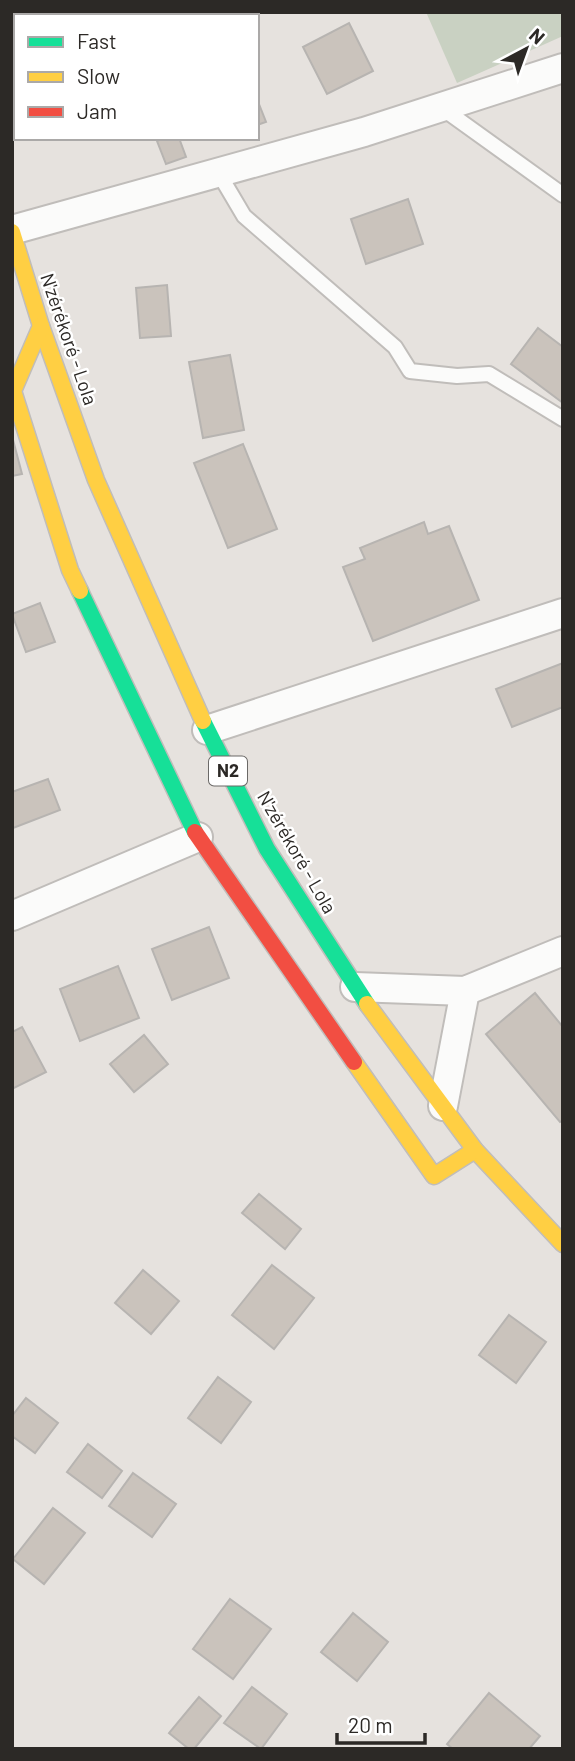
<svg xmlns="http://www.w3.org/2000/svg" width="575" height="1761" font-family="Barlow,sans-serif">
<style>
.green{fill:#c9d1c2}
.building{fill:#cac3bc;stroke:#b7b4b1;stroke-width:2}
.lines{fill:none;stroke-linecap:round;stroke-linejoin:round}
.lane-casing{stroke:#c0bdba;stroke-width:18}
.street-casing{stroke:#c0bdba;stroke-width:32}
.fast-casing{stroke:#c0bdba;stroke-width:19}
.slow-casing{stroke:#c0bdba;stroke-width:19}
.jam-casing{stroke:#c0bdba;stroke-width:19}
.lane{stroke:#fbfbfa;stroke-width:14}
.street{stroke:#fbfbfa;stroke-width:28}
.fast{stroke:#16e098;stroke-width:16}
.slow{stroke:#ffcf43;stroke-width:16}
.jam{stroke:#f24e42;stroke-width:16}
.labels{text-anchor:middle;stroke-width:5;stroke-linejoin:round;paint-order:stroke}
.shield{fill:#fff;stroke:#6b6967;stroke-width:2}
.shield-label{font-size:18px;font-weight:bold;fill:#2c2926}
.street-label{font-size:19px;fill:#2c2926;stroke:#fff}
</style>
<rect width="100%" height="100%" fill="#e6e2de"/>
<!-- green -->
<polygon class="green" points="426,12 563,12 563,36 457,83"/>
<!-- building -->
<g class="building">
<polygon points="80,12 93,12 95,16 74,16"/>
<polygon points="349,23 373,71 327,94 303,47"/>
<polygon points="257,99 266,122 257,125"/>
<polygon points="163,138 179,138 186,157 166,164 157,141"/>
<polygon points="408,199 423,244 366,264 351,219"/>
<polygon points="167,285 171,336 140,338 136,288"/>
<polygon points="538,328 563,347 563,403 511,364"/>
<polygon points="230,355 244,430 203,438 189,362"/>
<polygon points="12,436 22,474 12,476"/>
<polygon points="243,444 277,529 228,548 194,463"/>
<polygon points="424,522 428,534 449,526 479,600 373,641 343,567 365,559 360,548"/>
<polygon points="40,603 55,642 26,652 12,614"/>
<polygon points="563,663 563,707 512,727 496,689"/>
<polygon points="48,779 60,810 13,828 12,792"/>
<polygon points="209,927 229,978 172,1000 152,949"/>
<polygon points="118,966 139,1018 80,1041 60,989"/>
<polygon points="535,993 563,1027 563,1120 560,1122 486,1034"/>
<polygon points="22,1027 46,1072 12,1089 12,1032"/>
<polygon points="144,1035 168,1064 134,1092 110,1064"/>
<polygon points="259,1194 301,1229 285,1249 242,1213"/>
<polygon points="272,1265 314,1298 274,1349 232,1315"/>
<polygon points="143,1270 179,1301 151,1334 115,1303"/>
<polygon points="509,1315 546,1342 516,1383 479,1355"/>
<polygon points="218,1377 251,1402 221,1443 188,1418"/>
<polygon points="26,1398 58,1423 35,1453 12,1436 12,1416"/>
<polygon points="88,1444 122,1471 102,1498 67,1472"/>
<polygon points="133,1473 176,1504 152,1537 109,1506"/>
<polygon points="53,1508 85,1533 44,1584 13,1559"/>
<polygon points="230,1599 271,1629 233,1679 193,1649"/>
<polygon points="353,1613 388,1642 357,1681 321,1652"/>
<polygon points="252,1687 287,1714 261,1749 224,1723"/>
<polygon points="489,1693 540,1736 529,1749 453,1749 447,1744"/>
<polygon points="199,1697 221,1716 194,1749 189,1749 169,1733"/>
</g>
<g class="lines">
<defs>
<g id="lane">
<polyline points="442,108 563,195"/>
<polyline points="218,172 244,216 395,347 410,371 457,376 489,374 563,419"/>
</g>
<g id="street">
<polyline points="12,230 364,132 563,68"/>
<polyline points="207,730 563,613"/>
<polyline points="12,916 198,837"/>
<polyline points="355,987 465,991 563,951"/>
<polyline points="443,1106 465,991"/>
</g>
<g id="fast">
<polyline points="80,591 195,832"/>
<polyline points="203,721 267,849 367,1004"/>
</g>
<g id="slow">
<polyline points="12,232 41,326 96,480 203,721"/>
<polyline points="41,326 13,391 70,570 80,591"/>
<polyline points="367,1004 475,1150 563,1244"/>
<polyline points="354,1062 434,1176 475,1150"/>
</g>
<polyline id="jam" points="195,832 354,1062"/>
</defs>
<!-- lane casing -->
<use href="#lane" class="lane-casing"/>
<!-- street casing -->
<use href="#street" class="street-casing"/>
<!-- fast casing -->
<use href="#fast" class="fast-casing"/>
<!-- slow casing -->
<use href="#slow" class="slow-casing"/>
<!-- jam casing -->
<use href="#jam" class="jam-casing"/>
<!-- lane -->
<use href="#lane" class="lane"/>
<!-- street -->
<use href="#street" class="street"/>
<!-- fast -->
<use href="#fast" class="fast"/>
<!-- slow -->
<use href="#slow" class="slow"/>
<!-- jam -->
<use href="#jam" class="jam"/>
</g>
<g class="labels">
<!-- shield labels -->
<rect class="shield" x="209" y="756.5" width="38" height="29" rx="5"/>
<g class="shield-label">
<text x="228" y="777">N2</text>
</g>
<!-- street labels -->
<g class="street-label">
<text transform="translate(69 339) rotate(71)" y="7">N'zérékoré - Lola</text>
<text transform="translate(297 852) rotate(60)" y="7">N'zérékoré - Lola</text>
</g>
</g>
<!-- border -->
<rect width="575" height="1761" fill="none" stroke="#2c2926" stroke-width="28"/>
<!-- legend -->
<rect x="14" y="14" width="245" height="126" fill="#ffffff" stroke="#aba9a8" stroke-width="2"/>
<rect x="28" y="37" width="35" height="10" fill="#16e098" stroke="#aba9a8" stroke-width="2"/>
<text x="77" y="49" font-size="21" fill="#2c2926">Fast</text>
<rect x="28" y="72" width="35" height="10" fill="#ffcf43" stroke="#aba9a8" stroke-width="2"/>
<text x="77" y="84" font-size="21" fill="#2c2926">Slow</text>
<rect x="28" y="107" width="35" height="10" fill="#f24e42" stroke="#aba9a8" stroke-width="2"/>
<text x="77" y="119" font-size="21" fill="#2c2926">Jam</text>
<!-- north arrow -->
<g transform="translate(526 49) rotate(41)" stroke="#ffffff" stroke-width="5" paint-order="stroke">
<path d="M0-5L12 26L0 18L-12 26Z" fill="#2c2926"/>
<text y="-10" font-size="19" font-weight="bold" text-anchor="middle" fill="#2c2926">N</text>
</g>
<!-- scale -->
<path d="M337 1733v10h88v-10" fill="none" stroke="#2c2926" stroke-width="3.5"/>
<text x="348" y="1733" font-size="21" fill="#2c2926" stroke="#ffffff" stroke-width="5" paint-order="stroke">20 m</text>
</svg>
